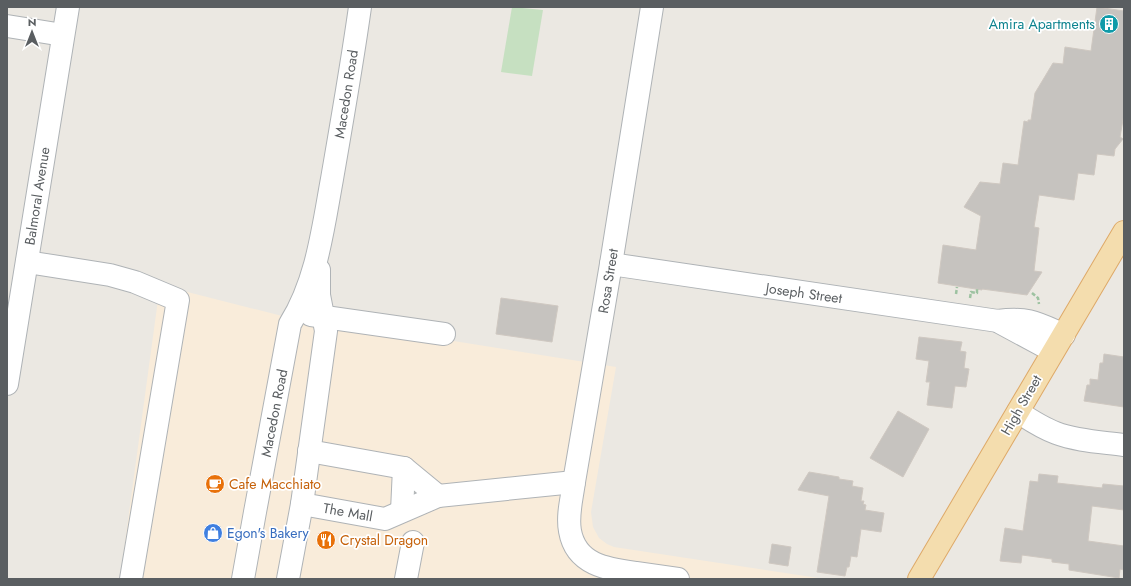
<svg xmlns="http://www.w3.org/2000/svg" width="1131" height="586" font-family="Jost,sans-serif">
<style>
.commercial{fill:#f9ecda}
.green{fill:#c6e0c1}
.building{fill:#c6c3bf;stroke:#cfc8c1}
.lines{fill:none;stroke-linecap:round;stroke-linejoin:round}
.minor-casing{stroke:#afb3b6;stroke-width:24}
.major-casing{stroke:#dea968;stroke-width:24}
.path{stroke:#9dc2a1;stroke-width:2.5;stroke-dasharray:4 2;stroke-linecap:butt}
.minor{stroke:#fff;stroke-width:22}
.major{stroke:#f4ddae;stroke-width:22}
.labels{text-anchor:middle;stroke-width:3.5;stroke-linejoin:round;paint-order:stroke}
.culture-label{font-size:14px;fill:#0d838f;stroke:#fff;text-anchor:end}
.street-label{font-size:14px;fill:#5a5e61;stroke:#fff}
.food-label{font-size:14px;fill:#c56008;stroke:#fff;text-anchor:start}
.shop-label{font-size:14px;fill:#366cbe;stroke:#fff;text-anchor:start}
</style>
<rect width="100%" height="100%" fill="#ebe8e2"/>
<!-- commercial -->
<polygon class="commercial" points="160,285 286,317 416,335 616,367 591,512 593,527 599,538 607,544 614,547 825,579 120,579"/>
<!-- green -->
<polygon class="green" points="512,7 543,10 532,76 501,72"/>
<!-- building -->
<g class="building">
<polygon points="1097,7 1124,11 1124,114 1120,137 1123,139 1115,149 1114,156 1097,154 1094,175 1078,173 1074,200 1039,195 1034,227 1039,228 1034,271 1042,272 1027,295 982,289 982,290 938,283 943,245 976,250 981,216 964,207 980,182 1000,184 1003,163 1018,165 1024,121 1028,122 1028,120 1031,120 1035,93 1053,63 1063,64 1065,47 1091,51"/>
<polygon points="501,298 558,306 552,342 496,334"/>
<polygon points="919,337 962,342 960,351 966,352 964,368 969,369 966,387 955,386 952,408 927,405 930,382 926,382 929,361 916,359"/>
<polygon points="1104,354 1124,357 1124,407 1084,401 1087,385 1090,385 1090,379 1098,380 1100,363 1103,363"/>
<polygon points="898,411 929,429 903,477 870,458"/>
<polygon points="809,472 839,477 839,479 853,481 852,486 863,488 861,501 864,501 863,504 866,505 865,510 884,513 881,532 861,529 857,557 851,556 849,567 847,567 845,576 817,572 829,496 798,490"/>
<polygon points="1039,474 1058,476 1057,483 1102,488 1103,484 1124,486 1124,510 1092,506 1088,541 1124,546 1124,570 1120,569 1119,578 1069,570 1069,564 1052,562 1052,559 1022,555 1021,563 1000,561 1005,528 1023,531 1030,481 1038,482"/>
<polygon points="772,544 791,547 788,566 769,563"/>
</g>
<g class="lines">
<defs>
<g id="minor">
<path d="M652,7L611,264L574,482C572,498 567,515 570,531C576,565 607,569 636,573C650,575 664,577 678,579"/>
<polyline points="7,26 63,35"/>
<polyline points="27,262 110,275 135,282 178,300 131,579"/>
<path d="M611,264L998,321C1028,317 1037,323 1064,335"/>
<polyline points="311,315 444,334"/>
<polyline points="1001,323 1053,351"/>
<polyline points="7,384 68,7"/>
<path d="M1018,412C1030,420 1042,428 1056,433C1077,441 1102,442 1124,445"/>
<polyline points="309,451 404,468 438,496"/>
<polyline points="302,504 385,519 438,496 574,482"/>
<polyline points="402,511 404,468"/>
<path d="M243,579L255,512L290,324C317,281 323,228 332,179C342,121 352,64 360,7"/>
<polyline points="288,579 302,504 326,331 319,295 319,270"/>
<polyline points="406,579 413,542"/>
</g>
<polyline id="major" points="919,579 1124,232"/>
</defs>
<!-- minor casing -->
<use href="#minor" class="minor-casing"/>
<!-- major casing -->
<use href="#major" class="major-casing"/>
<!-- path -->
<g class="path">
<polyline points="1032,293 1038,298 1039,304"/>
<polyline points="956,294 957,287"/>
<polyline points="970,298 971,292 977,293 977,289"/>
</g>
<!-- minor -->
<use href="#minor" class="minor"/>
<!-- major -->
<use href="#major" class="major"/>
</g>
<!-- icons -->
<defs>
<symbol id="building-disc" viewBox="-11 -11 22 22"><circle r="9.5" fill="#0f9aa8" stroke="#fff"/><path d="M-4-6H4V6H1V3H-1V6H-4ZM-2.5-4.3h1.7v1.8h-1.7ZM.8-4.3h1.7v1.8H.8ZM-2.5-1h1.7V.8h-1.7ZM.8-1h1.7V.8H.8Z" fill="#fff"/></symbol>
<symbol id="cafe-disc" viewBox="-11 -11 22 22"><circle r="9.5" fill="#e8710a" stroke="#fff"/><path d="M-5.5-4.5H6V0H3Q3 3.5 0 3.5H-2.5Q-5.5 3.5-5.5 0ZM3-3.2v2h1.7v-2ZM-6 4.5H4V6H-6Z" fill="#fff"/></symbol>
<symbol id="shop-disc" viewBox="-11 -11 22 22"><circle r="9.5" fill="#3f7fe0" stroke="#fff"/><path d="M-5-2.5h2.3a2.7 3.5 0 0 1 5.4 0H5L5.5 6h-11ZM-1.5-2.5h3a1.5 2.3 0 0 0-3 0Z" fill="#fff"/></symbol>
<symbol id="restaurant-disc" viewBox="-11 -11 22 22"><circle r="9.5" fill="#e8710a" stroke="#fff"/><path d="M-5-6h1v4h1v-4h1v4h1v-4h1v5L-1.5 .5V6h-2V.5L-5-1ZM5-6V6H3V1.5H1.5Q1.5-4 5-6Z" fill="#fff"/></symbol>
</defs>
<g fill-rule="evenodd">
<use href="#building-disc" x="1098" y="13" width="22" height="22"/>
<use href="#cafe-disc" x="204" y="473" width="22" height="22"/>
<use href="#shop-disc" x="202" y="522" width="22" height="22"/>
<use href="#restaurant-disc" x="315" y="529" width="22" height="22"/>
</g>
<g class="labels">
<!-- culture labels -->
<g class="culture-label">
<text x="1095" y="29">Amira Apartments</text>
</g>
<!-- street labels -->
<g class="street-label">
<text transform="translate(346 94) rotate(-81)" y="5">Macedon Road</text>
<text transform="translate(37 196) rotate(-81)" y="5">Balmoral Avenue</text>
<text transform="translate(608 281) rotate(-81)" y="5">Rosa Street</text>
<text transform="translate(804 293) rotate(8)" y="5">Joseph Street</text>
<text transform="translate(1021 405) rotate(-60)" y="5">High Street</text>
<text transform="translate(274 413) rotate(-79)" y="5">Macedon Road</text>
<text transform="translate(348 512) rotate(10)" y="5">The Mall</text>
</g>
<!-- food labels -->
<g class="food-label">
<text x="229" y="489">Cafe Macchiato</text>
<text x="340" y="545">Crystal Dragon</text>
</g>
<!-- shop labels -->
<g class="shop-label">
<text x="227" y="538">Egon's Bakery</text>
</g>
</g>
<!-- border -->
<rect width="1131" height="586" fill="none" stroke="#5a5e61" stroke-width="16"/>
<!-- north arrow -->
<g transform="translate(32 32)" stroke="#ffffff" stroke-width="3" paint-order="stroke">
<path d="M0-3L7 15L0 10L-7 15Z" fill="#5a5e61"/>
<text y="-6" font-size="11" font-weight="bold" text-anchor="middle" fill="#5a5e61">N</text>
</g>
</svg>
